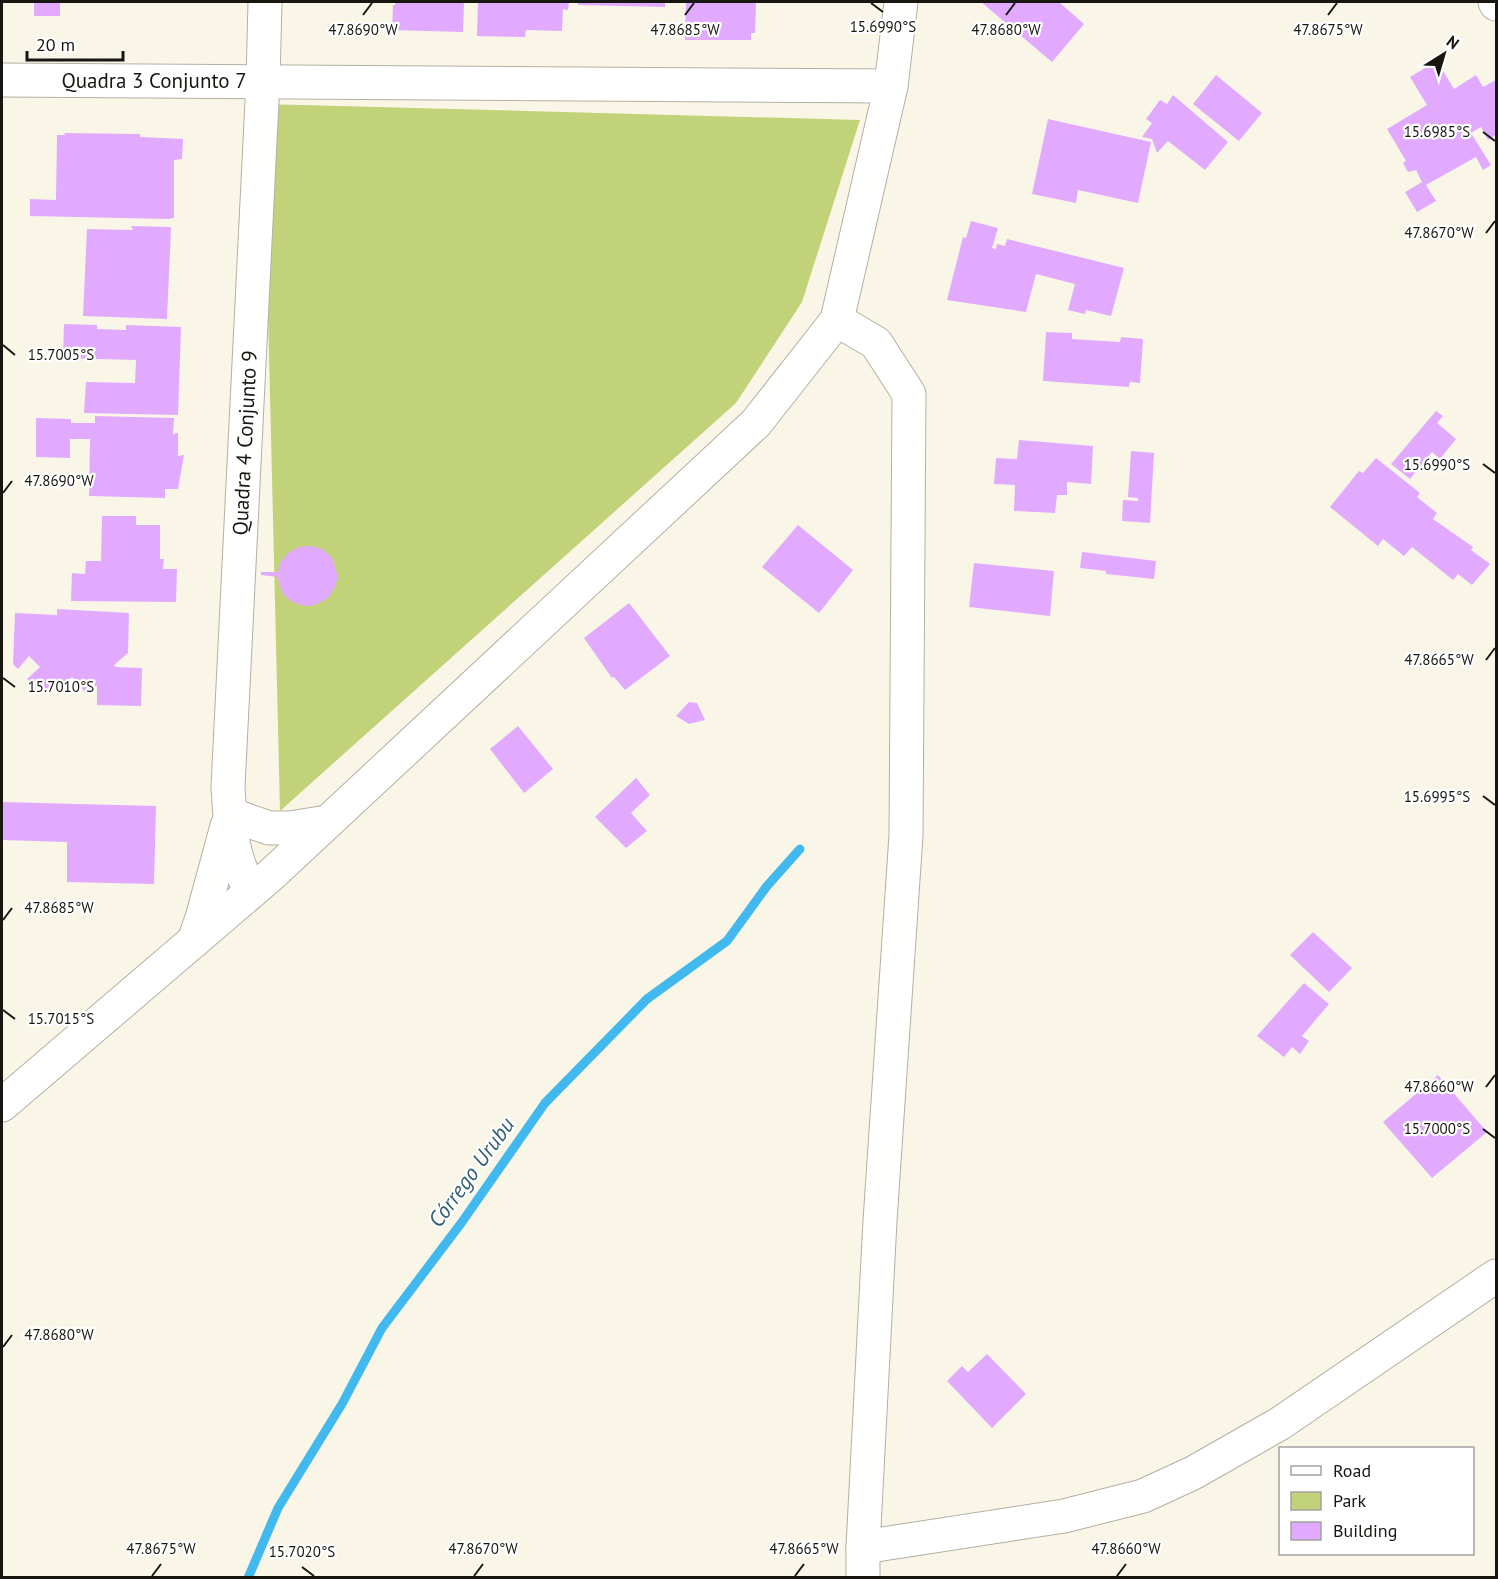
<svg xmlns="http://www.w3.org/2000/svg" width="1498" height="1579" font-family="'PT Sans',sans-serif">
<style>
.green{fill:#c2d279}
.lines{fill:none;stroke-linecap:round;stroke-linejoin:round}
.stream{stroke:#41b9ef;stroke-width:9}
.building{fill:#e1aaff}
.minor-casing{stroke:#b3b0a3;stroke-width:35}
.minor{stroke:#fff;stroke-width:33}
.ticks{fill:none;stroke:#171611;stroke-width:2}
.labels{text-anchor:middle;stroke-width:4.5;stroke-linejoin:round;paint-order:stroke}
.street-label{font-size:21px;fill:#171611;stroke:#fff}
.water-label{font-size:22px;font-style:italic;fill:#2e5d74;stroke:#fff}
.ticks-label{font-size:15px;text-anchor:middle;fill:#171611;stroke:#fff;stroke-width:4.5;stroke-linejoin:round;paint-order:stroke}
</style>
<rect width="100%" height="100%" fill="#f9f6e8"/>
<!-- green -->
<polygon class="green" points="263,104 860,120 802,302 736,403 280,811"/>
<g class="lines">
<!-- stream -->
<polyline class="stream" points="248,1578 278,1508 342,1404 382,1328 462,1222 545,1103 647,999 727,941 767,886 800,849"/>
</g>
<!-- building -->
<g class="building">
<rect x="34" y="2" width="26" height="14"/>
<polygon points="395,2 464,2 463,32 392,30 393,5 395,5"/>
<polygon points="478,2 569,2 568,10 563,9 562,31 526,30 525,37 477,36"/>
<polygon points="578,2 665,2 665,7 578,5"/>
<polygon points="686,2 756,2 755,33 751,33 751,40 685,40"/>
<polygon points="981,2 1059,2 1084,24 1052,62"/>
<polygon points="1437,61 1454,89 1476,75 1483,87 1496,80 1496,135 1488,140 1481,127 1471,133 1491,165 1483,170 1476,157 1426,185 1436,201 1417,212 1405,192 1422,182 1416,170 1408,172 1403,163 1406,161 1387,129 1427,105 1410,77"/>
<polygon points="1216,75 1262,113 1239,141 1193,104"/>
<polygon points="1173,95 1228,142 1205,170 1168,141 1157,153 1152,139 1142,137 1152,123 1146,119 1160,100 1167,104"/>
<polygon points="1048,119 1151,142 1138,203 1078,190 1076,203 1032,194"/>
<polygon points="64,133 140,134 140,137 183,139 182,159 174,160 174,218 168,219 30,216 30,199 56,200 57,135 65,135"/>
<polygon points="971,221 998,228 992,248 996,249 997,244 1005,246 1007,239 1124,268 1111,316 1086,310 1085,314 1068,310 1075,284 1036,274 1026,312 947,300 963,237 966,238"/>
<polygon points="131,226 171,227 167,319 83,316 87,229 133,230"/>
<polygon points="64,324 97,325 97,329 126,330 126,325 181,327 178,415 84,413 86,382 135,383 136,360 63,358"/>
<polygon points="1046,332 1072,333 1072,339 1120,342 1121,337 1143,339 1140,383 1130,382 1129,387 1043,381"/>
<polygon points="1436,411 1443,416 1437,423 1456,439 1440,459 1432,452 1410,479 1391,464"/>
<polygon points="95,416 174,418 173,434 178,433 178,456 184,455 178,489 165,489 165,498 89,496 90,439 70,439 70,458 36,457 36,418 71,419 71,423 95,423"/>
<polygon points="1019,440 1093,446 1091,484 1067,482 1067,495 1057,495 1055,513 1014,511 1015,485 994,484 996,458 1017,459"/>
<polygon points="1131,451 1154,453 1150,523 1122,521 1123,500 1138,501 1138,498 1128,497"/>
<polygon points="1376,458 1420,493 1417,497 1437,513 1433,519 1473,547 1471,550 1490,564 1472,585 1458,574 1453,580 1412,547 1404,556 1383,539 1378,546 1330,507 1359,471 1363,473"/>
<polygon points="102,516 136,516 136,525 160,525 160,559 164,559 163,569 177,569 176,602 71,601 72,573 85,574 86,561 101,561"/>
<polygon points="798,525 853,570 819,613 762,567"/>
<polygon points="311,546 322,549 332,558 338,577 334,589 328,598 315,605 304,606 292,602 283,594 277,577 261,575 261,572 278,572 280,563 288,553 299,547"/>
<polygon points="1082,552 1156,561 1154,579 1106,574 1106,571 1080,568"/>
<polygon points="974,563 1054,571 1050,616 969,607"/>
<polygon points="629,603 670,656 625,690 614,677 612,678 584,638"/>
<polygon points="57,609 129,613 128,653 114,665 116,667 142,668 141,706 97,705 97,685 96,687 94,684 85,692 72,677 56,691 54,688 36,689 27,679 40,667 29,656 18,669 13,664 15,613 57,615"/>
<polygon points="689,702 697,703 705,720 689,724 676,716"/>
<polygon points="518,726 553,769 524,793 490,749"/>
<polygon points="636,778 650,795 631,813 647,831 626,848 595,817"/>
<polygon points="2,802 156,806 154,884 67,882 67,842 2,840"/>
<polygon points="1313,932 1352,968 1329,992 1290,955"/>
<polygon points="1304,983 1329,1004 1302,1036 1309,1041 1300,1054 1292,1047 1284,1057 1257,1036"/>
<polygon points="1438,1075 1487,1132 1432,1178 1383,1122"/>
<polygon points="987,1354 1026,1394 992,1428 947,1381 962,1366 968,1372"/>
</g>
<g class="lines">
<defs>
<g id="minor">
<polyline points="1495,2 1496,4"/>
<polyline points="2,80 891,86"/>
<polyline points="837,320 876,343 909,394 906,835 880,1221 863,1547 863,1578"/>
<polyline points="235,816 269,828 290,828 327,822"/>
<path d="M251,892C230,851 231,831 228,787L263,81L265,2"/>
<polyline points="194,941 202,918 227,826"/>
<polyline points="2,1105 272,874 756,423 837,320 891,86 901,2"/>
<polyline points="863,1547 1064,1516 1143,1496 1193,1473 1279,1424 1496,1276"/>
</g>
</defs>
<!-- minor casing -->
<use href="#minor" class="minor-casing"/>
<!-- minor -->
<use href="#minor" class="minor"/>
</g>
<!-- ticks -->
<path class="ticks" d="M871,3L883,12M363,15L372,3M685,15L694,3M1006,15L1015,3M1328,15L1337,3M1483,132L1495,141M1486,233L1495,221M3,345L15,355M1483,464L1495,473M3,493L12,481M1486,660L1495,648M3,678L15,687M1483,796L1495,805M3,920L12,908M3,1010L15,1019M1486,1087L1495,1075M1483,1129L1495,1138M3,1347L12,1335M302,1567L314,1576M152,1576L161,1564M474,1576L483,1564M795,1576L804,1564M1117,1576L1126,1564"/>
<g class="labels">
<!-- street labels -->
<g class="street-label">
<text x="154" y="88">Quadra 3 Conjunto 7</text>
<text transform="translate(245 443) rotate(-87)" y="7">Quadra 4 Conjunto 9</text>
</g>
<!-- water labels -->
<g class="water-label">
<text transform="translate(471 1172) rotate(-54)" y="8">Córrego Urubu</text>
</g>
</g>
<g class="ticks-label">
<text x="883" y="32">15.6990°S</text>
<text x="363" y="35">47.8690°W</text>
<text x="685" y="35">47.8685°W</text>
<text x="1006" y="35">47.8680°W</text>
<text x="1328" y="35">47.8675°W</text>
<text x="1437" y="137">15.6985°S</text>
<text x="1439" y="238">47.8670°W</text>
<text x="61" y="360">15.7005°S</text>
<text x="1437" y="470">15.6990°S</text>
<text x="59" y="486">47.8690°W</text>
<text x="1439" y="665">47.8665°W</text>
<text x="61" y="692">15.7010°S</text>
<text x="1437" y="802">15.6995°S</text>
<text x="59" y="913">47.8685°W</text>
<text x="61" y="1024">15.7015°S</text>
<text x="1439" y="1092">47.8660°W</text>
<text x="1437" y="1134">15.7000°S</text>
<text x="59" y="1340">47.8680°W</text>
<text x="161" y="1554">47.8675°W</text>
<text x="483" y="1554">47.8670°W</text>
<text x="804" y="1554">47.8665°W</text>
<text x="1126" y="1554">47.8660°W</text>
<text x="302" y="1557">15.7020°S</text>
</g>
<!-- border -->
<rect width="1498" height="1579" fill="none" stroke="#171611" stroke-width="6"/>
<!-- legend -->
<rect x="1279" y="1447" width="195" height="108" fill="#ffffff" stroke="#a2a2a0" stroke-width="1.5"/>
<rect x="1291" y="1466" width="30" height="9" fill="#ffffff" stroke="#a2a2a0" stroke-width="1.5"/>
<text x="1333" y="1477" font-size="18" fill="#171611">Road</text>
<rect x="1291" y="1492" width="30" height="18" fill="#c2d279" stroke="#a2a2a0" stroke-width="1.5"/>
<text x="1333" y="1507" font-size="18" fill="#171611">Park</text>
<rect x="1291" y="1522" width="30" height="18" fill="#e1aaff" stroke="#a2a2a0" stroke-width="1.5"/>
<text x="1333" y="1537" font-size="18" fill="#171611">Building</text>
<!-- north arrow -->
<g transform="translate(1444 54) rotate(37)" stroke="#ffffff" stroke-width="4.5" paint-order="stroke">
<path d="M0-4.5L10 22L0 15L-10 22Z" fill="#171611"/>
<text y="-9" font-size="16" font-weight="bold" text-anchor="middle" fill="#171611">N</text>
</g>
<!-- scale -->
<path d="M27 51v9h96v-9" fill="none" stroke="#171611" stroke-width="3"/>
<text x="36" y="51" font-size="18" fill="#171611" stroke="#ffffff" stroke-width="4.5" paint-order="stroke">20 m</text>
</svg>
